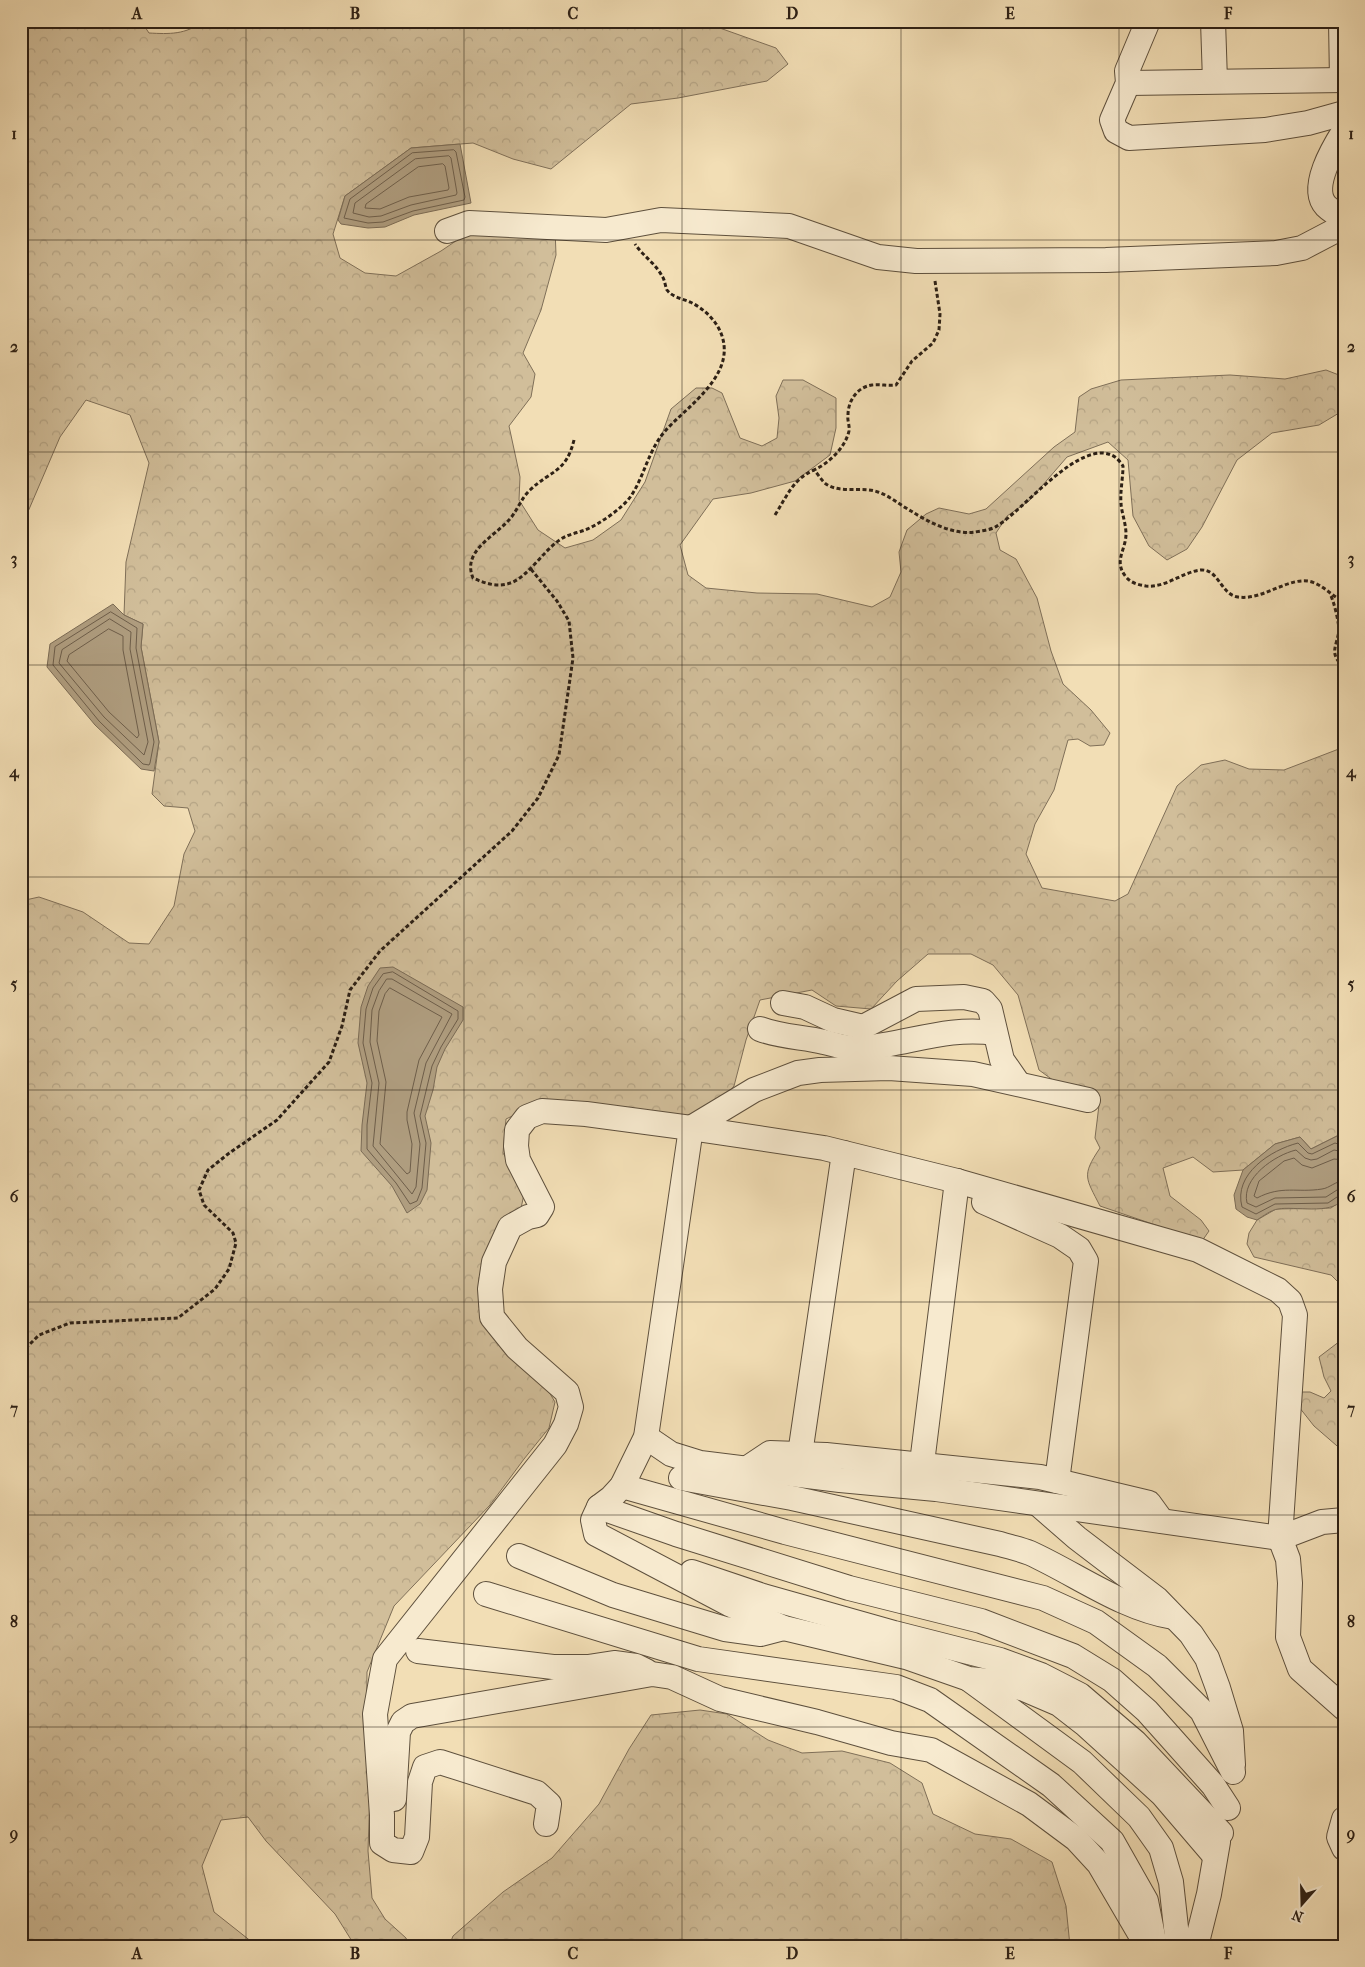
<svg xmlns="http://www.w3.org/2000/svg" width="1365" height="1967" font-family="'IM FELL French Canon',serif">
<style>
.forest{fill:url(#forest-crowns);stroke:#7f6f58}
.water{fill:#af9d7f;stroke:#7b6b55}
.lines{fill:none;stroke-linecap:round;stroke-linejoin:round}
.shore{stroke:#6e5e4a;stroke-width:1}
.minor-casing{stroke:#5e503d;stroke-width:26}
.path{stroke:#2d2015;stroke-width:3;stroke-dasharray:4 2.5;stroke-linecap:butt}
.minor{stroke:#f7eacf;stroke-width:24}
.grid{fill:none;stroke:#2d2015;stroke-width:1;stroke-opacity:0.55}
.neatline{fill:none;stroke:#2d2015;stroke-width:2}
.grid-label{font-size:16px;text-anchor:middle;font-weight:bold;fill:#2d2015}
</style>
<defs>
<pattern id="forest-crowns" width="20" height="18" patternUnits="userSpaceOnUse" patternTransform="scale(1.25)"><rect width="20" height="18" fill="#d1be9a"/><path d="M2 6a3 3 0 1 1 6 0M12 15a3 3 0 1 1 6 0" fill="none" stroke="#b4a384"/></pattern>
</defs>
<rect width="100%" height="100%" fill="#f2deb5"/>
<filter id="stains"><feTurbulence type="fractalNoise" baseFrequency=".004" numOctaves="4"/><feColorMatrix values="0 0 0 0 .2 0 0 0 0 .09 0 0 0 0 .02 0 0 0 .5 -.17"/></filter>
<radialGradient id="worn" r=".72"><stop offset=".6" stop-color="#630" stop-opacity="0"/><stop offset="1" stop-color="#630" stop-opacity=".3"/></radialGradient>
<!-- forest -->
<g class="forest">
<path d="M21,21H141L149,33C169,34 186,35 203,21H700L776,48L788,64L767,81L678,98L631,104L551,169L513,159L473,143L411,148L345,196L333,234L340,258L365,273L396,276L441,251L484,222L555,228L556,255L541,310L523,353L535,374L531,397L509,426L520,477L519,500L538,530L565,548L593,540L621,520L645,482L671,409L696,388H712L722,393L740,438L762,446L777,438L779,418L776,396L783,380H803L836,398V428L830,455L795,481L751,493L713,499L680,545L688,575L706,588L757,593L817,594L872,607L890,597L901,572L899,552L907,530L926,514L939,508L969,514L986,509L1054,447L1075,432L1079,397L1091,389L1121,380L1230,375L1285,379L1326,370L1344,377V410L1319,425L1272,433L1237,460L1202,527L1187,549L1167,560L1149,546L1133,516L1128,460L1108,442L1067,457L1029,501L1007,516L996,533L1000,550L1016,559L1037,598L1051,651L1063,684L1091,710L1110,733L1104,745L1090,746L1078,739L1068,740L1054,790L1035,824L1026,854L1042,888L1115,901L1128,894L1177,786L1201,765L1225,760L1249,769L1284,770L1344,747V1134H1341L1311,1149L1300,1137L1275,1144L1243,1170L1213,1172L1193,1157L1163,1168L1170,1196L1201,1220L1209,1231L1202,1241L1100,1206C1086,1178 1081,1176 1100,1148L1095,1138L1099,1105L1085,1093L1061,1086L1039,1070L1018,995L993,965L971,954H928L897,981L871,1009L836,1006L812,990L760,1000L746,1040L734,1086L717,1107L679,1118L540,1103L506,1119L503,1153L520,1181L524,1194L519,1218L490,1250L479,1278V1307L487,1326L546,1387L555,1402L549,1428L524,1459L490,1505L394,1606L367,1672L366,1754L370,1791L368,1851L372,1898L385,1919L406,1938L409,1946H355L335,1914L266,1841L248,1817L221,1820L202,1866L214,1912L257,1946H21V901L39,897L83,912L129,943L149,944L174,906L184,854L195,831L188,808L164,806L152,794L159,742L141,647L143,624L124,615L126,562L149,463L130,415L86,400L60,437L27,514L21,516Z"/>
<polygon points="1344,1194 1344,1288 1331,1275 1254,1257 1247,1244 1249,1233 1257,1220 1276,1209 1331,1208 1342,1200"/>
<polygon points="1344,1338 1344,1452 1314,1426 1299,1407 1302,1392 1310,1392 1324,1398 1331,1391 1324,1377 1319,1357"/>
<polygon points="700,1710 727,1714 768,1740 802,1753 842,1751 890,1763 922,1783 933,1814 975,1834 1011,1839 1052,1862 1066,1906 1070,1946 449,1946 453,1936 503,1892 552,1858 599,1804 629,1749 651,1715"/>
</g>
<!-- water -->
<g class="water">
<polygon points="460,144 471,203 414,215 385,227 368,228 341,224 338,220 345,196 411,148"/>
<polygon points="113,604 124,615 143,624 141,647 159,742 154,771 141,769 95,725 47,667 50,644"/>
<polygon points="393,967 463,1007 463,1020 445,1049 437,1067 433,1090 425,1116 431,1143 427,1190 420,1204 407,1213 392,1186 361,1151 362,1125 367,1083 358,1043 361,1007 368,986 380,968"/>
<path d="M1341,1134C1342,1145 1348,1193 1342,1200C1331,1215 1294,1206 1278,1209C1271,1210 1263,1216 1257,1220L1247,1217L1236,1209L1234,1195L1243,1170L1275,1144L1300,1137L1311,1149Z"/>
</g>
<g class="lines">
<!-- shore -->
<g class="shore">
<polygon points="454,150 456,152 465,197 464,200 413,211 383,222 368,223 344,218 350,199 412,153"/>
<polygon points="449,156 451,158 457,193 456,195 411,205 381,216 369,217 353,213 355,203 415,159"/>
<polygon points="443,164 445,166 449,188 448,190 409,197 380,209 365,208 366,204 418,167"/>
<polygon points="111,612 137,628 136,648 154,742 150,763 149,765 143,764 99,721 53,665 55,647"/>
<polygon points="110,619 131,632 130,649 148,742 144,755 104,717 59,663 62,650"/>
<polygon points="109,629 123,636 123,650 139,735 137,738 109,712 67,661 69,655"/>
<polygon points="393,972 458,1011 458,1019 441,1047 432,1066 420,1116 426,1143 422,1188 417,1201 410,1204 396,1183 367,1149 367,1125 372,1083 363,1043 366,1009 373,988 383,974"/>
<polygon points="387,979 392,979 452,1014 426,1063 414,1113 420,1144 416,1187 412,1194 373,1146 379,1083 370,1042 372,1010 379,991"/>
<polygon points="390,988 442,1017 419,1060 407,1112 407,1120 412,1144 410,1172 407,1174 380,1144 386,1082 377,1041 379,1011 385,994"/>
<path d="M1344,1146L1335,1143L1312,1154L1308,1153L1298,1143C1271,1150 1233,1174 1242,1207L1256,1214L1275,1204L1328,1203L1340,1195H1344"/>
<path d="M1344,1152L1334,1150L1317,1159L1311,1160L1305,1158L1296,1150C1275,1155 1241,1178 1247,1203L1256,1207L1275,1198L1326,1197L1337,1190L1344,1189"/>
<path d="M1344,1160L1334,1159L1312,1168L1302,1165L1294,1158L1284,1161L1259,1181L1254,1196L1257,1198C1282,1185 1297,1193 1322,1189C1330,1188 1335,1181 1344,1181"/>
</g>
<defs>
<g id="minor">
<polyline points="1148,21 1127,71 1128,83 1112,120 1116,131 1129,138 1265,130 1308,123 1344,113"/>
<polyline points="1213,21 1215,81"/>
<polyline points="1341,21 1342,80"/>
<polyline points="1128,83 1344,80"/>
<path d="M1344,131C1334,147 1309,188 1326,206C1332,212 1339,214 1344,221"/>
<polyline points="447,231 469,223 606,230 661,220 789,226 878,257 916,261 1106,260 1276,253 1302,248 1344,226"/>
<polyline points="783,1003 805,1007 833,1020 863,1027 916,999 964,997 983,1001 990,1009 1002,1060 1018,1083"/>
<path d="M760,1029C781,1037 803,1037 824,1042C838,1045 848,1050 862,1048C909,1044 947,1026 995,1033"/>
<polyline points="691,1128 646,1437 622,1486 611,1498 599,1507 593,1520 596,1534 729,1604 784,1628 906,1657 969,1679 999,1682 1024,1689 1059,1704 1086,1725 1162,1794 1215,1856"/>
<polyline points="691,1128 754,1090 798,1073 820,1070 889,1068 973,1074 1088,1100"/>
<polyline points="984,1202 1060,1236 1079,1249 1086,1261 1057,1481"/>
<polyline points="646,1437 671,1454 700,1463 840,1480 936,1489 1280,1538 1322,1522 1344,1520"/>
<polyline points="800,1454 844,1153"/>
<polyline points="922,1463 957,1181"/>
<polyline points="746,1469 770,1453 826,1455 1040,1477 1149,1503 1162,1521"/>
<path d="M681,1478L792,1498L1000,1544C1010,1547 1020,1549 1030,1553C1078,1575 1121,1608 1173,1617"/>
<polyline points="622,1486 785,1532 1043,1598 1096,1622 1157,1666 1202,1711 1233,1772"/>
<polyline points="1038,1504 1077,1538 1157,1599 1191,1634 1207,1658 1218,1688 1231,1731 1233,1765"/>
<polyline points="599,1507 676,1534 849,1588 981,1621 1073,1656 1112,1680 1147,1711 1213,1785 1228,1808"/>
<polyline points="519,1556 613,1595 725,1629 761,1634 784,1628"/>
<polyline points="692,1572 763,1596 894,1633 1000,1660 1041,1675 1080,1695 1135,1742 1221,1833"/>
<polyline points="486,1594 698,1659 896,1687 930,1700 1051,1785 1112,1841 1146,1901 1155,1946"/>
<polyline points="418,1651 553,1667 588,1667 614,1663 636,1666 646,1671"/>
<polyline points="970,1680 1082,1762 1139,1817 1161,1848 1171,1882 1178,1946"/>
<polyline points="394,1799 398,1732 403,1722 412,1716 652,1674 672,1677 720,1699 817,1722 891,1743 931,1750 1029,1804 1076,1839 1099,1864 1147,1946"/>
<polyline points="1344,1819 1339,1837 1344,1848"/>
<polyline points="546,1824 549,1804 537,1793 440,1762 425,1767 420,1782 417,1837 411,1852 393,1850 382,1843 382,1815 375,1714 385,1659 555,1445 566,1424 571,1407 567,1392 517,1348 492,1317 490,1289 494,1262 510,1227 528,1217 537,1215 542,1207 518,1160 516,1146 517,1130 527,1117 542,1111 586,1114 691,1128 824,1148 957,1181 1198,1250 1278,1290 1290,1301 1295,1315 1280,1538 1288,1559 1290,1583 1288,1637 1300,1669 1344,1708"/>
<polyline points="1196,1946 1209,1894 1218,1842"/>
</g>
</defs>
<!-- minor casing -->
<use href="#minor" class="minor-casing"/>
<!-- path -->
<g class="path">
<path d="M935,281L940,314L939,330L933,343L912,361L896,385C888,386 880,384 872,385C857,387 848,401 848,415C847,420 850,426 849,431C845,448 829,463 814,470C818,474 822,481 826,484C841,494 862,486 878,492C890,496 900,505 911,511C928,522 953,535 975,532C981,531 991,530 997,526C1023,511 1082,435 1115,457C1118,459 1121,463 1123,466C1123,478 1120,491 1121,504C1122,514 1126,524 1126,534C1126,550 1113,561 1126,577C1131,583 1139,585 1146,586C1166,588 1182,572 1201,570C1219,569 1221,595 1238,597C1263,601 1290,575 1312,582C1324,586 1332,596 1344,602"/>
<path d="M574,440C566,473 551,470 530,490C521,498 517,512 508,521C492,538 462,552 473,578C486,584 499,588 513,582C530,574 544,550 561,539C569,534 577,533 585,530C598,525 623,508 631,496C645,475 648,450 666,430C687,407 728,380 724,345C722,326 707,310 690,302C683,299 672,297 667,290C665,286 665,280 662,276C656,264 643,256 635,244"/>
<path d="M775,515C787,496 793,479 814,470"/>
<path d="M1331,596C1334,602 1339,623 1339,630C1337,647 1328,653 1344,667"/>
<polyline points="21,1353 39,1335 70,1323 178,1318 215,1289 229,1269 236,1243 233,1233 204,1205 199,1190 208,1170 228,1154 277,1120 329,1062 342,1026 350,990 380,951 512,831 538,798 559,755 573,658 569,621 557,601 530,568"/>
</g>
<!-- minor -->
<use href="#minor" class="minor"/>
</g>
<!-- grid -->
<path class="grid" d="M246,21V1946M464,21V1946M682,21V1946M901,21V1946M1119,21V1946M21,240H1344M21,452H1344M21,665H1344M21,877H1344M21,1090H1344M21,1302H1344M21,1515H1344M21,1727H1344"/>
<!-- margin -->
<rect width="1365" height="1967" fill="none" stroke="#f2deb5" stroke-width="55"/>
<!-- north arrow -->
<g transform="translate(1302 1904) rotate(200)" stroke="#f7eacf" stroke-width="4" paint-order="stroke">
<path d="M0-4L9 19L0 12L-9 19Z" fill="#2d2015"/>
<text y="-8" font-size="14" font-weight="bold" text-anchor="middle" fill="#2d2015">N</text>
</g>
<rect x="28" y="28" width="1310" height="1912" class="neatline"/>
<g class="grid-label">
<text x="137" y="19">A</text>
<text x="355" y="19">B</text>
<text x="573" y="19">C</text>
<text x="792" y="19">D</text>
<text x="1010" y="19">E</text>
<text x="1228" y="19">F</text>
<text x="14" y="139">1</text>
<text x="1351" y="139">1</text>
<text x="14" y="352">2</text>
<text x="1351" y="352">2</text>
<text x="14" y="564">3</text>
<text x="1351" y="564">3</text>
<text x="14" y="777">4</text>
<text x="1351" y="777">4</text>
<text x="14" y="989">5</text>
<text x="1351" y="989">5</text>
<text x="14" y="1202">6</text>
<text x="1351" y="1202">6</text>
<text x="14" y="1414">7</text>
<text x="1351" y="1414">7</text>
<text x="14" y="1627">8</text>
<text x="1351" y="1627">8</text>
<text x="14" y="1839">9</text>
<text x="1351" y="1839">9</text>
<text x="137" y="1959">A</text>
<text x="355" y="1959">B</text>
<text x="573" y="1959">C</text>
<text x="792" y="1959">D</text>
<text x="1010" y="1959">E</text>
<text x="1228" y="1959">F</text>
</g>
<rect width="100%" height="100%" filter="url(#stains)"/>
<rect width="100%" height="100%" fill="url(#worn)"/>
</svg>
